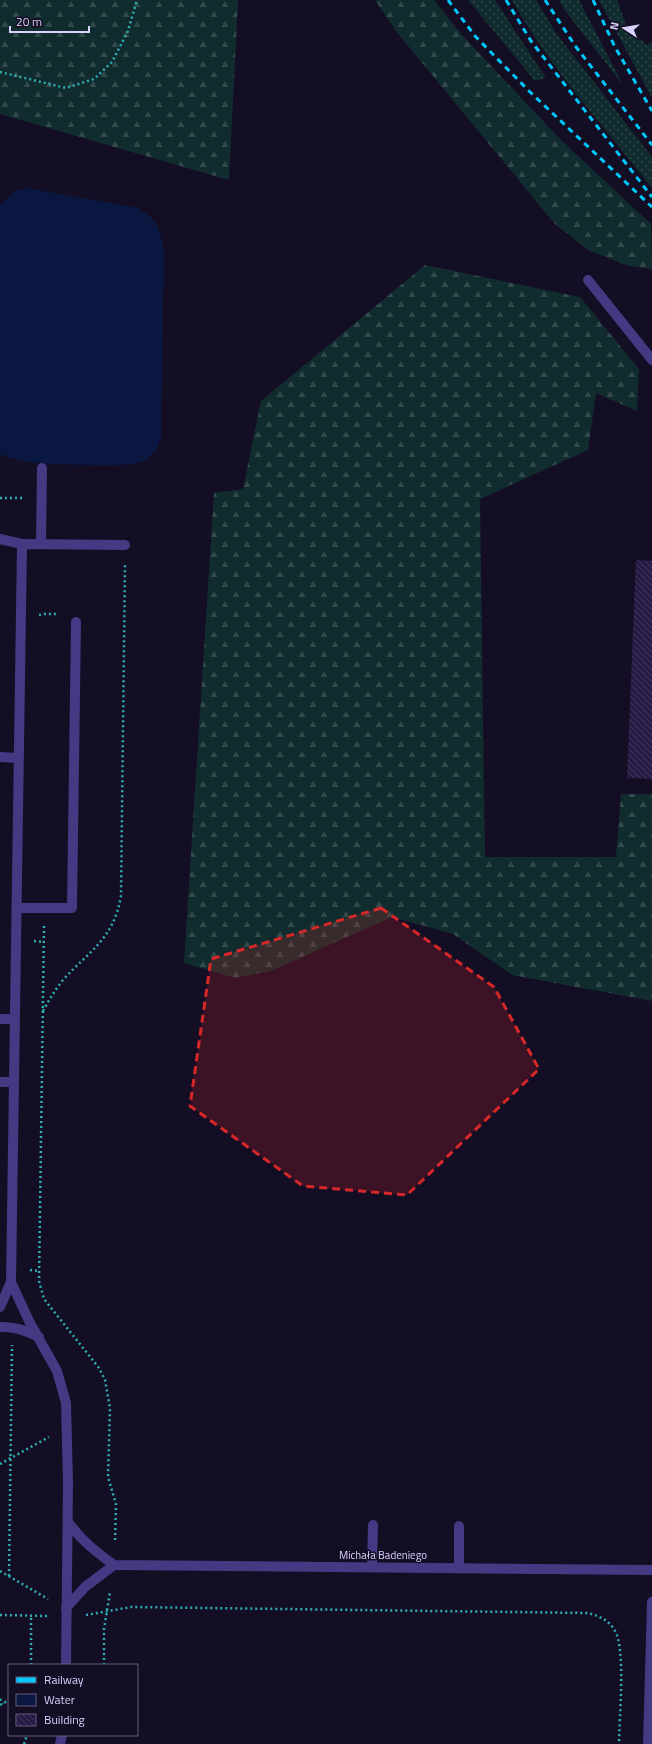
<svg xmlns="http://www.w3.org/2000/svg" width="652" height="1744" font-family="'Titillium Web',sans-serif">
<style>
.grass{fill:url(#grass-dots)}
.forest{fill:url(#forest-firs)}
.water{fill:#0a1841}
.building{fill:url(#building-back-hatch)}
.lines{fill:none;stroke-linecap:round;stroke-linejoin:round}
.path{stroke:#2eafb5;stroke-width:2.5;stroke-dasharray:2 3;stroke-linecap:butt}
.lane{stroke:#443983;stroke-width:10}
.rail{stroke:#00c8fc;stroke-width:3;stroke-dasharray:6 5;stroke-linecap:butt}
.marked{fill:#d62828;fill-opacity:0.2;stroke:#d62828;stroke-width:3;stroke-dasharray:8 5;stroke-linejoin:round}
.labels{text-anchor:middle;stroke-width:3;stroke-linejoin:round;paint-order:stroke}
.street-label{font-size:11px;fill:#dbd1ff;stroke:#140e24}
</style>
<defs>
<pattern id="grass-dots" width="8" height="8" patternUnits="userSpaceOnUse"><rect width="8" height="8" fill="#112c2e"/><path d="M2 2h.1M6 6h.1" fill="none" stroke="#334a4d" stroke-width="1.8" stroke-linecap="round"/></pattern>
<pattern id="forest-firs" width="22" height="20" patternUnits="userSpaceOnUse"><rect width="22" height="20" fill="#112c2e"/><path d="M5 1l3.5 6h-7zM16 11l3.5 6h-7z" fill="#334a4d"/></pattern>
<pattern id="building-back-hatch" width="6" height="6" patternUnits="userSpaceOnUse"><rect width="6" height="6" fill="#271a45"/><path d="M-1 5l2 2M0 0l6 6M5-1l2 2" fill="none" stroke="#463a61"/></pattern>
</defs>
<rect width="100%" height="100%" fill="#140e24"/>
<!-- grass -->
<g class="grass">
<polygon points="468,0 495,0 546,78 535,81"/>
<path d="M512,0H536L556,33L652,157V188C604,126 550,68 512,0Z"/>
<polygon points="559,0 579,0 623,85 567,13"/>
<polygon points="599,0 617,0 627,27 647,45 652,42 652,98"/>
</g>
<!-- forest -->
<g class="forest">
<polygon points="0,0 238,0 229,180 0,114"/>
<polygon points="375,0 434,0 462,35 562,141 651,224 652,269 629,266 588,250 554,223 395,30"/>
<polygon points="425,265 580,297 639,369 637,411 596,393 588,450 480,499 485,857 616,857 621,794 652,794 652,1001 512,975 453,934 392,917 271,971 235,978 184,963 214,493 243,489 261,401"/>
</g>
<!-- water -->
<path class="water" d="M26,188L134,207C156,217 159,226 164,249L161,437C157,450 153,457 141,462C128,468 44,464 27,462C18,461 9,457 0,454V205L14,192Z"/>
<!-- building -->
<polygon class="building" points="636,560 652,561 652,779 627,778"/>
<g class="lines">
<!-- path -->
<g class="path">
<polyline points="0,72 66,88 94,79 112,62 128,31 137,0"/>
<polyline points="0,498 23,498"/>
<polyline points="39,615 44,614 59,614"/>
<polyline points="44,926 39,1281 44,1299 99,1368 105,1380 110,1408 108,1477 116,1504 115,1543"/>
<polyline points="34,941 44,942"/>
<path d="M43,1011C49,1000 55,990 63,980C90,950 113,940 121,896L125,563"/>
<polyline points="30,1270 39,1271"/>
<polyline points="0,1464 49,1437"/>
<polyline points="0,1571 48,1599"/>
<polyline points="9,1576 12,1345"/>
<polyline points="0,1615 47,1616"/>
<path d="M86,1615L131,1607L588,1613C599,1616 609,1620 615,1631C626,1649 619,1720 619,1744"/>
<polyline points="31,1665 31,1616"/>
<polyline points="104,1665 104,1629 110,1592"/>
<polyline points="0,1699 3,1704"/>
<polyline points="0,1705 9,1700"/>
<polyline points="24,1744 27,1735"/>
</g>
<!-- lane -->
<g class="lane">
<polyline points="588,280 652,360"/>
<polyline points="0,539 22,544"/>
<polyline points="41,544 42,468"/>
<polyline points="0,757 19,758"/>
<polyline points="17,908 72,908 76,622"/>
<polyline points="0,1019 15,1019"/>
<polyline points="0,1082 14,1082"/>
<polyline points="11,1282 30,1323 57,1371 66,1403 68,1483 66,1665"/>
<polyline points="0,1307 11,1282 22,544 125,545"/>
<path d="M0,1327C14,1326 26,1331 39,1337"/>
<path d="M68,1522C81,1540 96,1552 114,1565L652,1570"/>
<polyline points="459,1526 459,1568"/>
<polyline points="372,1567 373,1525"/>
<polyline points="66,1608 85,1587 114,1565"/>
<polyline points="60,1744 62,1735"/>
<polyline points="648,1744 652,1602"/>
</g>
<!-- rail -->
<g class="rail">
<polyline points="448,0 475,36 529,91 652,207"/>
<polyline points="506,0 531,41 652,197"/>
<polyline points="545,0 576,47 652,145"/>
<polyline points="593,0 615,47 652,111"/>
</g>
</g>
<!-- marked area -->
<path class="marked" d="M381,908L494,987L539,1069L407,1195L303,1186L190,1106L211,959Z"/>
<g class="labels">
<!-- street labels -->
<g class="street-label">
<text x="383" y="1559">Michała Badeniego</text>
</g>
</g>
<!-- legend -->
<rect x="8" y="1664" width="130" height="72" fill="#140e24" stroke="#645c7c"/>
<rect x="16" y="1677" width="20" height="6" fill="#00c8fc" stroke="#645c7c"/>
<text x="44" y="1684" font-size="12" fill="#dbd1ff">Railway</text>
<rect x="16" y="1694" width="20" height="12" fill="#0a1841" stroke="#645c7c"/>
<text x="44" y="1704" font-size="12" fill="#dbd1ff">Water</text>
<rect x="16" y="1714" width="20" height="12" fill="url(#building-back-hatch)" stroke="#645c7c"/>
<text x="44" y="1724" font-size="12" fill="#dbd1ff">Building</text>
<!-- north arrow -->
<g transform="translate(624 28) rotate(282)" stroke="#140e24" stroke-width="3" paint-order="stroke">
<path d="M0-3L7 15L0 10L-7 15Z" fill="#dbd1ff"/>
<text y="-6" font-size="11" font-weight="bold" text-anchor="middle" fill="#dbd1ff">N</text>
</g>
<!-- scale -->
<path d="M10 26v6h79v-6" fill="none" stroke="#dbd1ff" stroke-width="2"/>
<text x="16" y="26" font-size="12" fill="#dbd1ff" stroke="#140e24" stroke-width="3" paint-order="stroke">20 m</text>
</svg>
